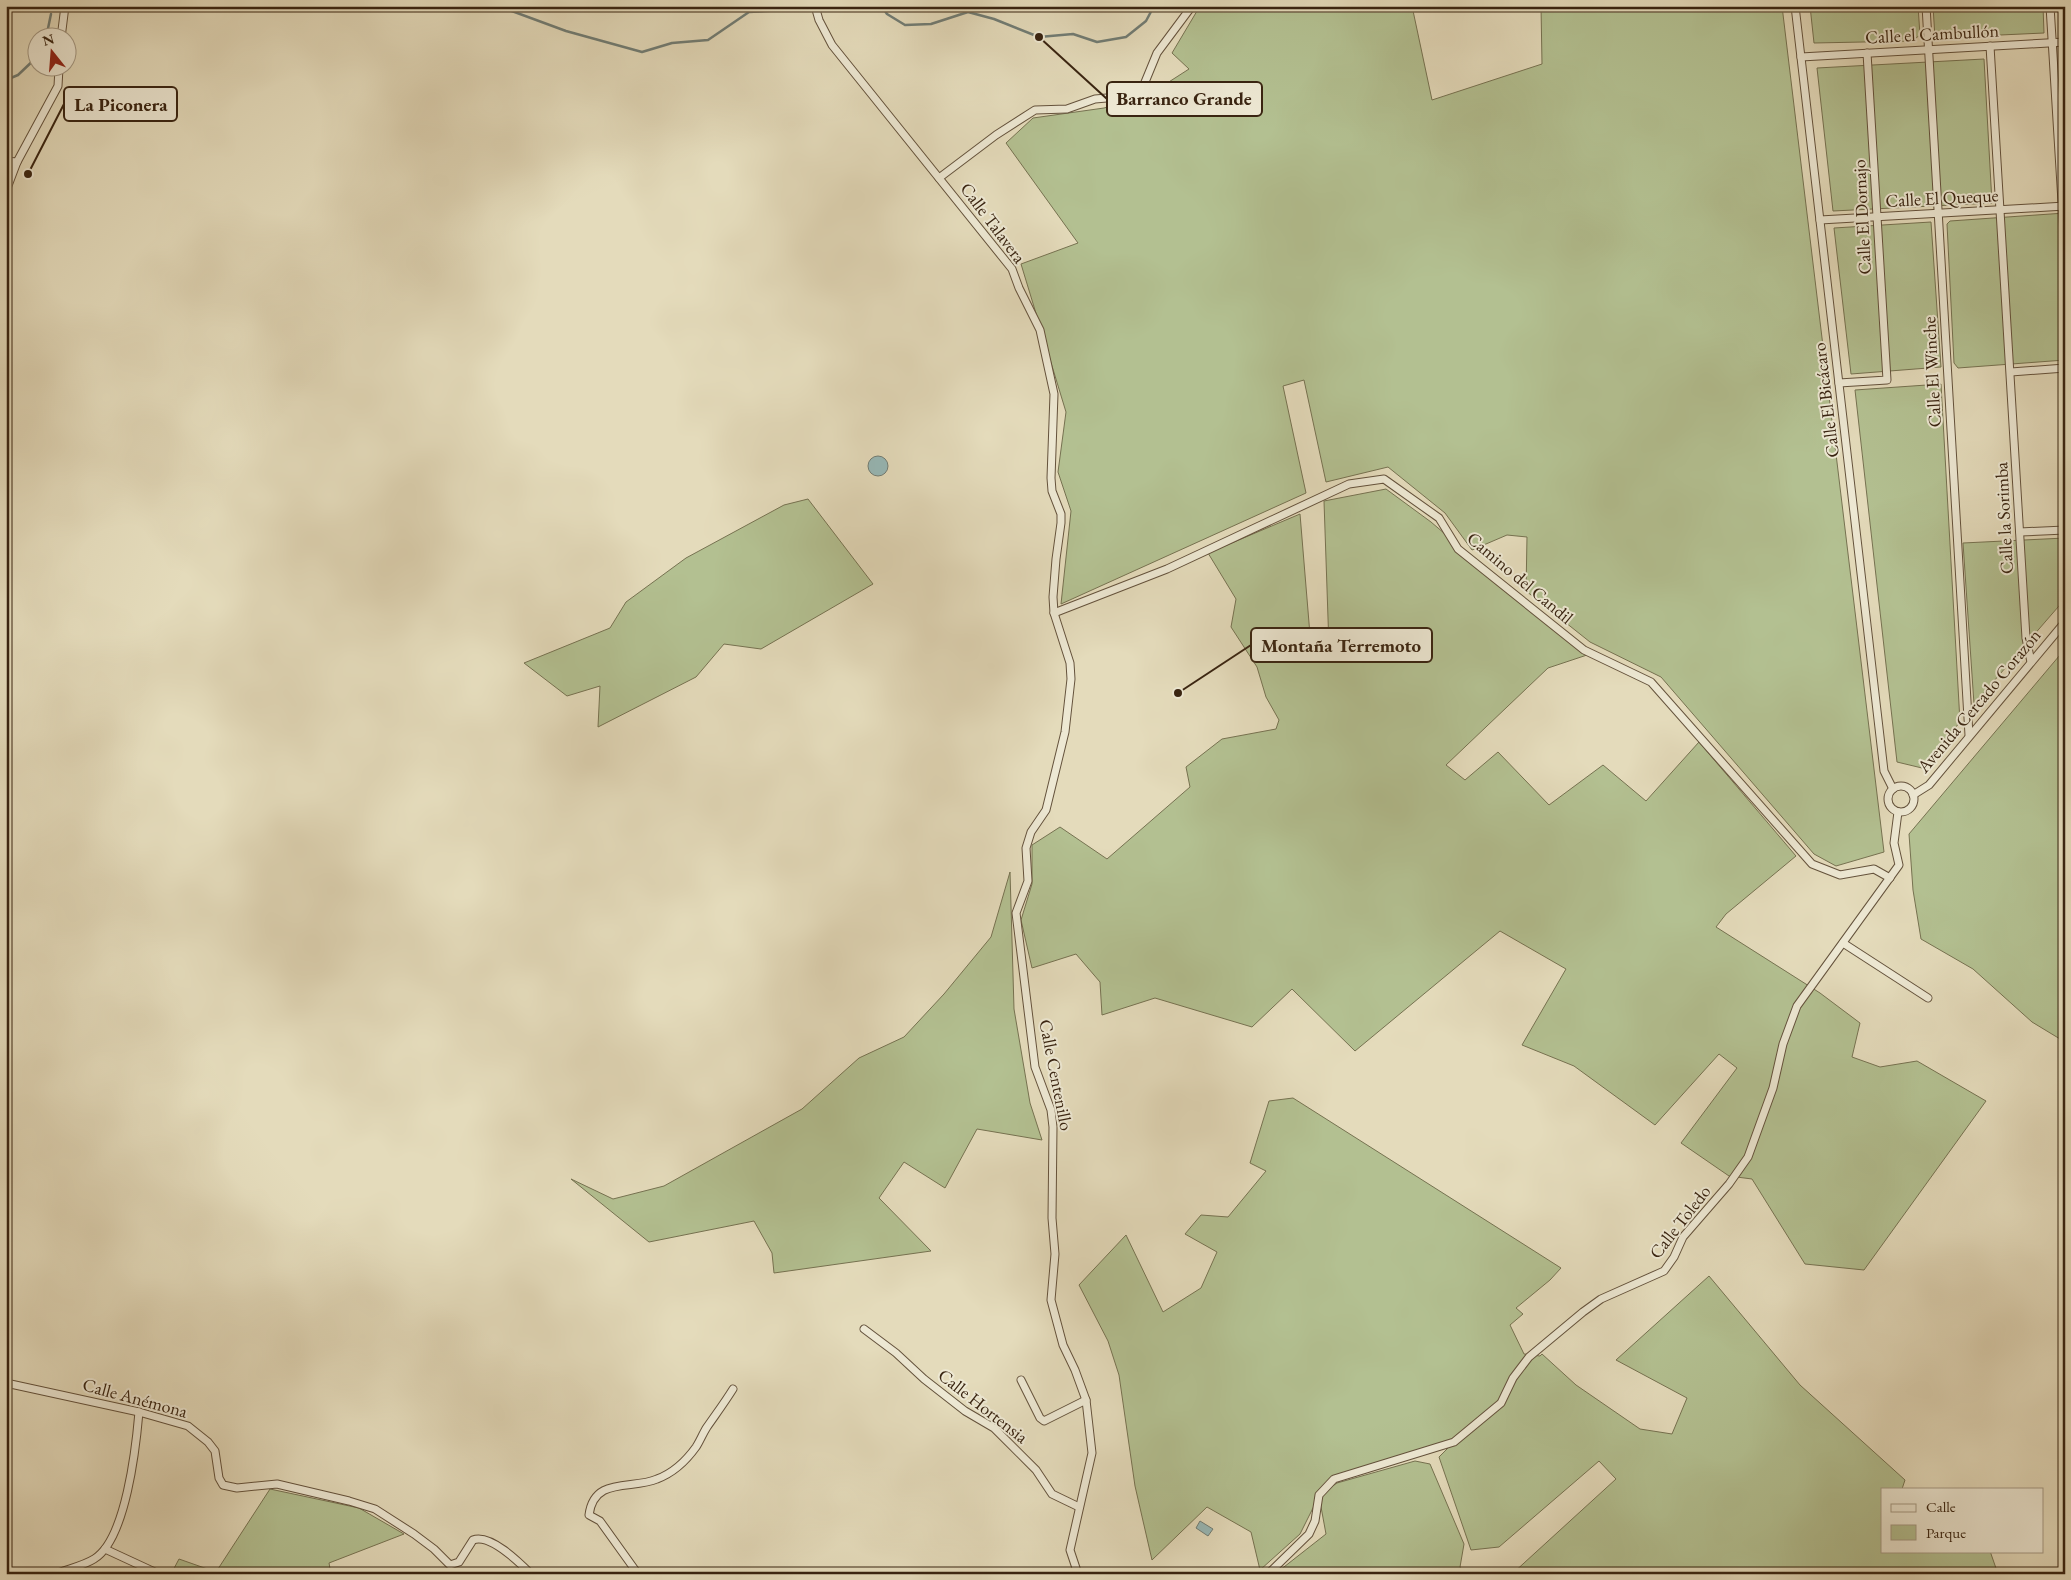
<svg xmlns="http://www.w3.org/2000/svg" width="2071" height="1580" font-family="'EB Garamond',serif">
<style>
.green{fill:#b3c091;stroke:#767251}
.water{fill:#97b9b8;stroke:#717d75}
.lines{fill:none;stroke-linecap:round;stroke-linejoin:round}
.stream{stroke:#717d75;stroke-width:2.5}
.street-casing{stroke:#64523c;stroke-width:9}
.street{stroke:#ede8d3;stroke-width:7}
.labels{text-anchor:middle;stroke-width:4;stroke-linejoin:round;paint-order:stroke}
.street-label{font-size:18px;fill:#392411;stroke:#ede8d3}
.leader{fill:none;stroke:#392411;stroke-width:2}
.callout-dot{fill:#392411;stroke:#ede8d3;stroke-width:2}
.callout{fill:#ede8d3;stroke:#392411;stroke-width:2}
.callout-label{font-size:19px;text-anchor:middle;font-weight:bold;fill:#392411}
</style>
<rect width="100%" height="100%" fill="#e4dbbb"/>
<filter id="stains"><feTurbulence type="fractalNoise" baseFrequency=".004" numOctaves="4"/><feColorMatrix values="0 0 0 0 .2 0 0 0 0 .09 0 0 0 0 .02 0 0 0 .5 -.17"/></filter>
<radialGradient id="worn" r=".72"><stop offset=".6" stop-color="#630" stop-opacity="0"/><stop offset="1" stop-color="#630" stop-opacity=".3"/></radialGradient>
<!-- green -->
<g class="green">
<polygon points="1200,6 1412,6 1432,100 1542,64 1541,6 1782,6 1884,852 1836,866 1814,854 1661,677 1590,642 1526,591 1527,537 1507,535 1472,550 1445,513 1388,467 1326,482 1304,380 1283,386 1306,493 1061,604 1071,511 1058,472 1066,412 1021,264 1078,243 1006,143 1033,118 1104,108 1147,96 1189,69 1172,53"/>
<polygon points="1810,6 1918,6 1920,35 1912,41 1814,43"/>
<polygon points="1933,6 2043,6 2044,33 1935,38"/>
<polygon points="1984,59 1992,203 1833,211 1817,68"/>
<polygon points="2065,213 2065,360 1958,368 1954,363 1947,224 1950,221"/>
<polygon points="1931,222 1941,367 1851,374 1834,228"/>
<polygon points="1941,384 1960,722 1922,768 1897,762 1855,390"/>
<polygon points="1386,489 1431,522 1587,655 1548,668 1446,765 1465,780 1498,752 1549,805 1603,765 1646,801 1699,742 1796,856 1726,914 1716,927 1820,993 1860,1023 1852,1057 1880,1067 1917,1061 1986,1101 1864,1270 1805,1264 1752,1179 1729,1176 1681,1143 1737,1068 1719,1054 1655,1125 1574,1066 1522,1045 1566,969 1500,931 1355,1051 1292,989 1252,1027 1155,998 1102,1015 1100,982 1076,954 1032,968 1021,920 1032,884 1032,845 1060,827 1107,859 1190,787 1186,767 1222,739 1276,729 1279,720 1266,697 1257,667 1231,627 1236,599 1208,553 1300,514 1311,647 1329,647 1324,501"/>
<polygon points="808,499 873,584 761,649 724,644 696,677 598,727 600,686 567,696 524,663 610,628 626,602 686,558 784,505"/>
<polygon points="2065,538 2065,599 1974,704 1963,543"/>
<polygon points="2065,649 2065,1042 2032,1022 1973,969 1921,939 1913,890 1909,834"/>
<polygon points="1010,872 1014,1009 1030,1103 1042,1140 977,1129 945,1188 904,1162 879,1198 931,1251 774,1273 772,1253 754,1221 649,1242 571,1179 613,1199 664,1186 802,1109 859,1058 904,1037 944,994 991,937"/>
<polygon points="1293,1098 1561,1268 1550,1280 1516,1308 1523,1314 1510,1325 1524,1354 1540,1356 1542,1354 1576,1385 1640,1429 1672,1434 1687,1398 1616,1360 1709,1276 1800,1385 1905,1480 1902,1489 1882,1489 1882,1551 1990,1551 1998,1574 1512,1574 1616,1479 1599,1461 1499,1547 1471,1550 1439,1457 1453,1443 1334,1479 1321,1494 1337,1483 1415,1461 1430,1464 1464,1544 1460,1567 1463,1574 1275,1574 1326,1534 1319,1496 1300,1534 1260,1570 1251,1532 1207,1507 1152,1560 1135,1486 1119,1375 1108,1341 1079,1285 1126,1235 1163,1312 1201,1288 1217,1252 1185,1234 1201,1215 1228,1217 1266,1171 1250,1163 1269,1101"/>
<polygon points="270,1489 359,1508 404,1534 329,1563 331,1574 171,1574 179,1559 216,1572"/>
</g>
<!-- water -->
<g class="water">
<circle cx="878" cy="466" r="10"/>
<polygon points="1200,1521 1213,1529 1208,1536 1196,1528"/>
</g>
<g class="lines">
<!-- stream -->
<g class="stream">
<polyline points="498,6 566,31 642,52 672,43 708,40 749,12 837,7 883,8 887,14 905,25 931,24 968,12 994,19 1039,37 1073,34 1097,42 1126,37 1146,21 1154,6"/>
<polyline points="46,38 51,14"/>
<polyline points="6,80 18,75 38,56"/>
</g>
<defs>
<g id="street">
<polyline points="815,6 819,20 832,45 1012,269 1019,288 1040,330 1054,394 1051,478 1052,491 1061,514 1061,523 1056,559 1053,597 1054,613 1070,663 1071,679 1065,732 1046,810 1031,832 1026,848 1028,881 1016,913 1035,1067 1051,1110 1053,1127 1052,1218 1055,1254 1051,1300 1063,1345 1075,1370 1086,1400 1092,1453 1070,1550 1078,1574"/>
<polyline points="1795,6 1884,771 1893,789"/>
<polyline points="1926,6 1969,735"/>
<polyline points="2050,6 2065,251"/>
<polyline points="61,38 65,6"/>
<polyline points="1990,46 2026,638 2031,662"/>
<polyline points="1801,57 2065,42"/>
<polyline points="6,161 17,162"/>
<polyline points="939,178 996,135 1035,110 1067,109 1095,99 1130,96 1143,87 1157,53 1192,6"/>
<polyline points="6,191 17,162 58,86 59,68"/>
<polyline points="1820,220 2065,206"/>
<polyline points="2011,372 2065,368"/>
<polyline points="1839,383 1887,380 1867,53"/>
<polyline points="2020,532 2065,530"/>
<polyline points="1054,613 1167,569 1349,484 1384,479 1439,518 1458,549 1584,650 1651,682 1812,864 1840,875 1874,869 1890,878"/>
<circle cx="1901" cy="799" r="13"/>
<polyline points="1913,795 1929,785 2065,622"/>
<polyline points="1843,943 1928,998"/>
<polyline points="864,1329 896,1353 924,1379 965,1411 994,1428 1036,1470 1052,1494 1079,1507"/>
<polyline points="1021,1380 1040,1418 1044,1421 1086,1400"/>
<path d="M6,1383L139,1412L188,1426L208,1442L215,1451L219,1478L223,1485L237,1488L277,1484L349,1501L375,1509L414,1534L434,1549L450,1565L459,1562L473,1540C490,1533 520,1563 531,1574"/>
<polyline points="105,1549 159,1574"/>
<path d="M55,1574C67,1569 83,1566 94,1559C126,1540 136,1447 139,1412"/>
<path d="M638,1574L600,1521L589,1515C594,1476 632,1490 657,1479C673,1473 686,1461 696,1447C700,1441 703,1433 707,1427C716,1414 725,1402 733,1389"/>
<polyline points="1268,1574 1309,1534 1315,1521 1319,1495 1334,1479 1454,1442 1501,1403 1513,1378 1529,1357 1583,1312 1601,1299 1664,1271 1674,1257 1683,1237 1729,1184 1748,1157 1773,1088 1783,1044 1797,1006 1899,865 1894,843 1898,812"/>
</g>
</defs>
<!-- street casing -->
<use href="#street" class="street-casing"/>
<!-- street -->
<use href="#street" class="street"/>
</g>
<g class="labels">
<!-- street labels -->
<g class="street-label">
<text transform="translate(1932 34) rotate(-3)" y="6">Calle el Cambullón</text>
<text transform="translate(1942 198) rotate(-3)" y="6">Calle El Queque</text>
<text transform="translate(1862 217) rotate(-93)" y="6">Calle El Dornajo</text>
<text transform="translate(993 223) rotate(53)" y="6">Calle Talavera</text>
<text transform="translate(1932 372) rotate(-93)" y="6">Calle El Winche</text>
<text transform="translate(1826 400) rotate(-97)" y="6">Calle El Bicácaro</text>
<text transform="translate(2004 518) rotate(-93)" y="6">Calle la Sorimba</text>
<text transform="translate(1520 578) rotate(40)" y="6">Camino del Candil</text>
<text transform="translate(1979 701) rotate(-50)" y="6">Avenida Cercado Corazón</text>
<text transform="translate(1056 1075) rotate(79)" y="6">Calle Centenillo</text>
<text transform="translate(1680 1222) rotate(-52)" y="6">Calle Toledo</text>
<text transform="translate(135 1398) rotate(15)" y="6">Calle Anémona</text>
<text transform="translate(983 1406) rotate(38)" y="6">Calle Hortensia</text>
</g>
</g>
<!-- callouts -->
<path class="leader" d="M1039 37L1107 99M28 174L64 104M1178 693L1251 645"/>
<g class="callout-dot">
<circle cx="1039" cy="37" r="5"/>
<circle cx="28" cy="174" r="5"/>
<circle cx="1178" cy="693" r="5"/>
</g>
<g class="callout">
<rect x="1107" y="82" width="155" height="34" rx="5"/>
<rect x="64" y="87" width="113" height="34" rx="5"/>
<rect x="1251" y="628" width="181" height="34" rx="5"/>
</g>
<g class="callout-label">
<text x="1184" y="105">Barranco Grande</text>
<text x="121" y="111">La Piconera</text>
<text x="1341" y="652">Montaña Terremoto</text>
</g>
<!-- margin -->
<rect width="2071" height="1580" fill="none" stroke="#e4dbbb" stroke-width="25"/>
<rect x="8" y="8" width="2056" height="1565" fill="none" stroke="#392411" stroke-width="2.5"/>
<rect x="12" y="12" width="2046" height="1555" fill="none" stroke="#392411"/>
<!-- legend -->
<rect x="1881" y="1488" width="162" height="65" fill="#ede8d3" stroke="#a59a85"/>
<rect x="1891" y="1504" width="25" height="8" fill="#ede8d3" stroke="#a59a85"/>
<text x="1926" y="1512" font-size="15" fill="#392411">Calle</text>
<rect x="1891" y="1525" width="25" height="15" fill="#b3c091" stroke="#a59a85"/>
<text x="1926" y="1538" font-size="15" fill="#392411">Parque</text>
<!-- north arrow -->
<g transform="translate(52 52) rotate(343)"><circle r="24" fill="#ede8d3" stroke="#a59a85"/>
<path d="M0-4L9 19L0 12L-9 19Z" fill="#8f2418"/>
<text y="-8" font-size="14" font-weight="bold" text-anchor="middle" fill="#392411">N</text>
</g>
<rect width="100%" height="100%" filter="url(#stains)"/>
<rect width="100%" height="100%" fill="url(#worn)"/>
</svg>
